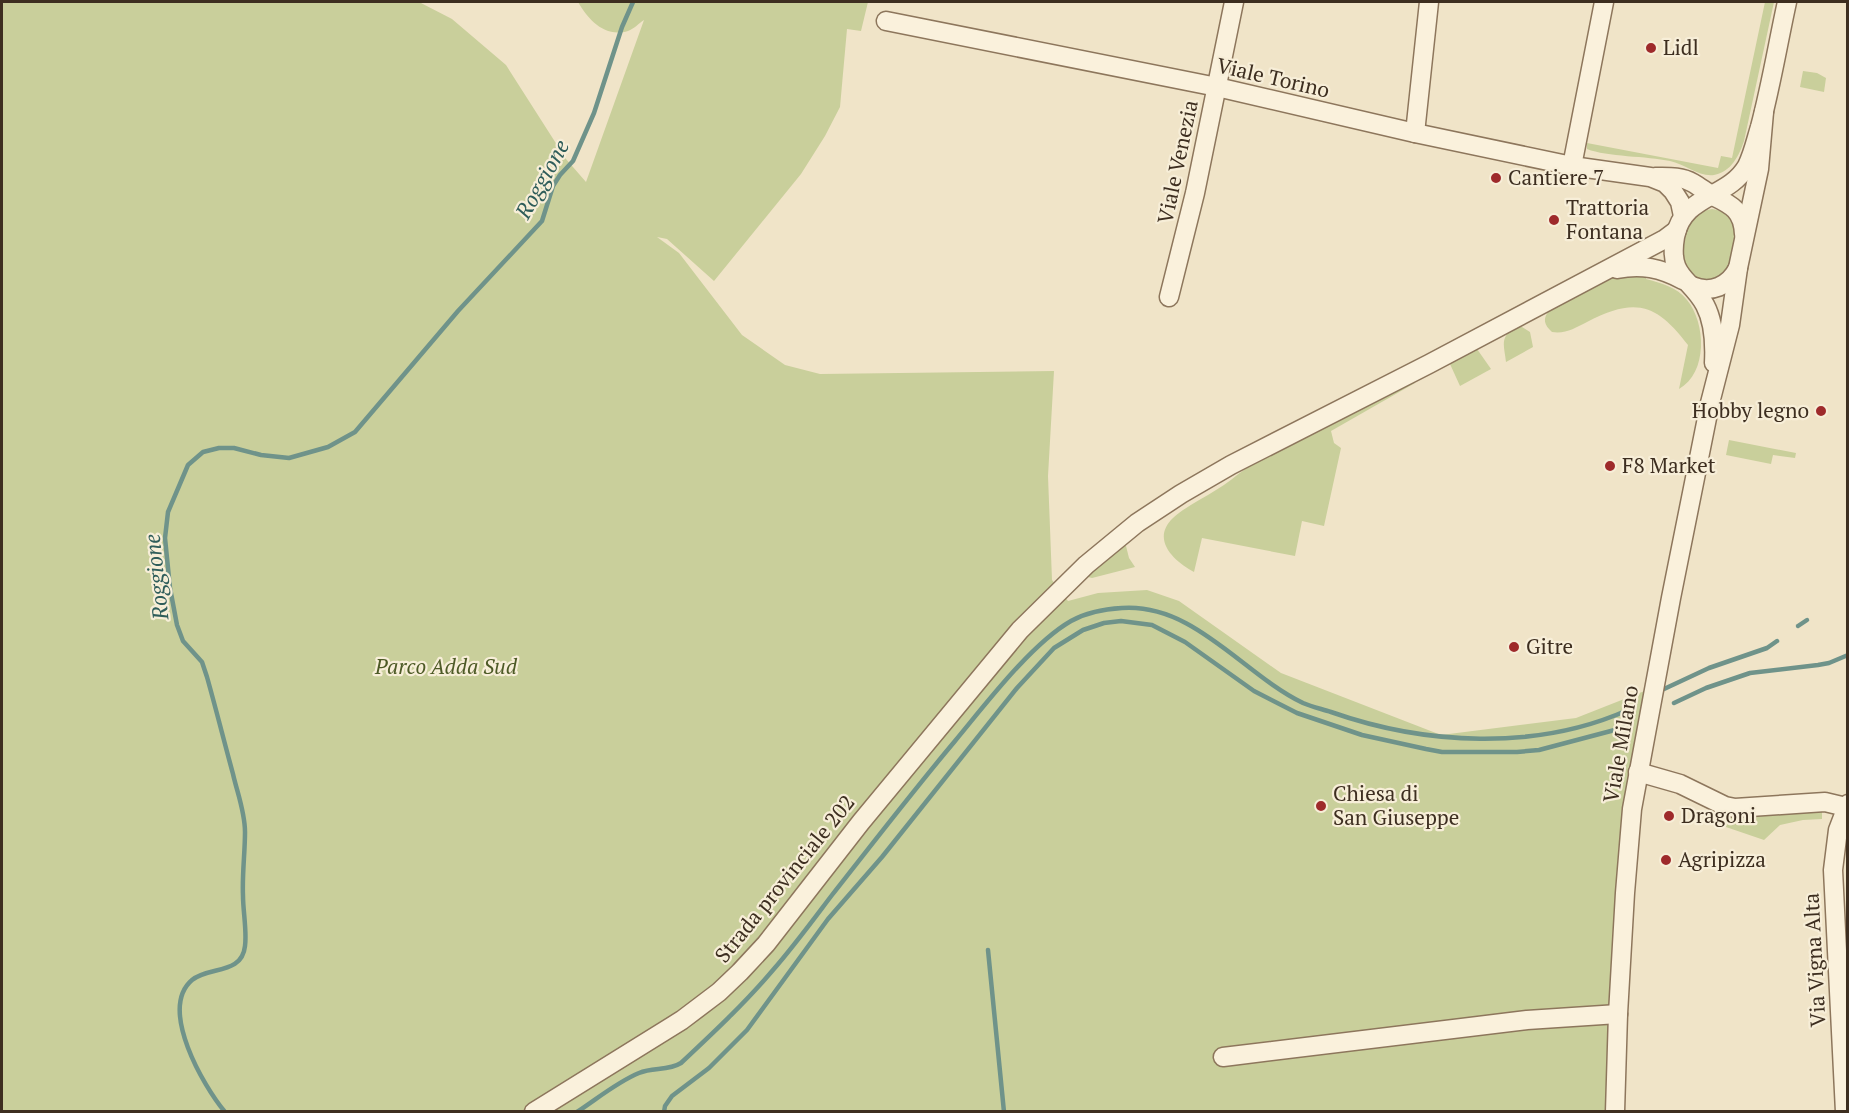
<svg xmlns="http://www.w3.org/2000/svg" width="1849" height="1113" font-family="'PT Serif',serif">
<style>
.green{fill:#c9cf9b}
.lines{fill:none;stroke-linecap:round;stroke-linejoin:round}
.stream{stroke:#6f938a;stroke-width:4.5}
.minor-casing{stroke:#8d765c;stroke-width:21}
.minor{stroke:#faf1dc;stroke-width:18}
.poi-dot{fill:#9e2a2b;stroke:#f7eed8;stroke-width:2}
.labels{text-anchor:middle;stroke-width:4.5;stroke-linejoin:round;paint-order:stroke}
.poi-label{font-size:21px;fill:#3d2e20;stroke:#f7eed8;text-anchor:start}
.street-label{font-size:21px;fill:#3d2e20;stroke:#f7eed8}
.park-label{font-size:21px;font-style:italic;fill:#4d5a26;stroke:#f7eed8}
.water-label{font-size:22px;font-style:italic;fill:#2f5d5a;stroke:#f7eed8}
</style>
<rect width="100%" height="100%" fill="#f0e4c8"/>
<!-- green -->
<g class="green">
<path d="M2,2H419L452,19L506,65L566,159L586,182L644,20C639,23 634,29 628,31C604,38 588,19 578,2H868L861,31L847,29L840,107L825,136L801,174L714,281L667,239L657,237L679,253L742,335L785,365L820,374L1054,371L1048,476L1052,580L1068,601L1098,593L1147,590L1179,601L1281,673L1441,735L1576,718L1647,690L1607,1111L2,1112Z"/>
<path d="M1765,2H1774L1744,141C1739,156 1731,172 1714,175C1699,177 1685,164 1670,161C1647,156 1607,157 1587,149V143L1718,168L1721,156L1732,158Z"/>
<polygon points="1803,71 1817,73 1826,78 1824,92 1800,87"/>
<path d="M1712,209C1751,214 1737,284 1703,280C1697,280 1692,277 1688,271C1675,249 1684,213 1712,209Z"/>
<path d="M1646,274V279C1661,283 1677,287 1687,300C1706,323 1708,373 1679,389L1688,345C1656,303 1635,297 1587,322C1575,328 1566,334 1552,332C1544,325 1542,318 1550,310L1602,281L1614,277Z"/>
<path d="M1517,327H1522L1530,332L1533,347L1506,362C1504,345 1499,336 1517,327Z"/>
<polygon points="1477,349 1491,369 1460,386 1450,364 1451,362"/>
<path d="M1414,381L1415,383L1331,431L1334,443L1341,448L1324,526L1302,521L1295,556L1202,538L1194,572C1175,562 1150,540 1173,518C1185,507 1202,499 1216,490C1227,484 1236,475 1247,468Z"/>
<polygon points="1729,440 1796,453 1795,458 1773,455 1771,464 1726,455"/>
<polygon points="1123,545 1126,546 1129,558 1135,567 1092,578 1088,577 1087,575"/>
<polygon points="1822,808 1822,819 1803,820 1780,825 1764,840 1723,826 1727,819 1733,816"/>
</g>
<g class="lines">
<!-- stream -->
<g class="stream">
<polyline points="1798,626 1807,620"/>
<polyline points="1664,689 1709,668 1767,648 1777,641"/>
<polyline points="1674,703 1706,688 1750,673 1818,665 1829,663 1848,655"/>
<polyline points="988,950 1004,1112"/>
<path d="M225,1112C204,1087 158,1009 192,980C209,966 242,975 245,946C247,931 243,911 243,896C242,874 245,853 245,832C245,812 237,792 233,774C224,741 216,709 207,677L202,662L183,641L177,625L170,588L165,538L168,512L188,465L203,452L219,448H234L261,455L289,458L328,447L355,432L458,311L542,221L553,186L560,175L573,161L594,113L622,27L633,2"/>
<path d="M577,1112C597,1099 617,1082 639,1073C653,1067 668,1071 681,1063C713,1033 745,1003 773,970C794,946 813,920 832,895C873,843 913,791 955,741C985,705 1031,644 1071,621C1087,612 1104,609 1122,608C1194,603 1243,674 1303,703C1312,707 1322,709 1331,712C1425,745 1536,751 1628,710"/>
<polyline points="664,1112 665,1106 672,1096 709,1068 747,1030 828,919 882,857 1017,688 1054,648 1083,630 1104,623 1121,621 1152,625 1185,642 1254,691 1297,713 1362,735 1426,749 1442,752 1517,752 1539,750 1626,727"/>
</g>
<defs>
<g id="minor">
<polyline points="886,21 1217,87 1415,133 1572,166 1650,177 1665,183 1673,191 1680,202 1683,216"/>
<polyline points="1415,133 1429,2"/>
<polyline points="1572,166 1604,2"/>
<path d="M1655,177C1668,177 1681,176 1693,183C1700,187 1706,192 1713,196C1732,205 1743,211 1744,234"/>
<path d="M1617,269C1641,264 1661,268 1683,280"/>
<path d="M1692,286C1711,294 1729,286 1738,268"/>
<polyline points="1169,297 1195,193 1234,2"/>
<path d="M1714,363C1715,344 1714,322 1705,305C1690,277 1668,278 1675,237C1683,194 1728,199 1747,166C1753,154 1756,140 1760,127C1771,86 1778,43 1787,2"/>
<polyline points="1638,772 1680,784 1725,806 1735,808 1825,802 1846,807"/>
<polyline points="1223,1057 1527,1020 1618,1014"/>
<polyline points="534,1112 682,1020 719,992 740,972 766,944 861,822 1020,630 1086,565 1137,523 1181,494 1231,465 1429,364 1665,239 1677,230"/>
<polyline points="1615,1112 1618,1014 1625,893 1632,809 1671,598 1710,403 1730,325 1738,268 1759,169 1764,112"/>
<polyline points="1845,1112 1833,870 1838,830 1848,804"/>
</g>
</defs>
<!-- minor casing -->
<use href="#minor" class="minor-casing"/>
<!-- minor -->
<use href="#minor" class="minor"/>
</g>
<!-- markers -->
<g class="poi-dot">
<circle cx="1651" cy="48" r="6"/>
<circle cx="1496" cy="178" r="6"/>
<circle cx="1554" cy="220" r="6"/>
<circle cx="1821" cy="411" r="6"/>
<circle cx="1610" cy="466" r="6"/>
<circle cx="1514" cy="647" r="6"/>
<circle cx="1321" cy="806" r="6"/>
<circle cx="1669" cy="816" r="6"/>
<circle cx="1666" cy="860" r="6"/>
</g>
<g class="labels">
<!-- poi labels -->
<g class="poi-label">
<text x="1663" y="55">Lidl</text>
<text x="1508" y="185">Cantiere 7</text>
<text x="1566" y="215">Trattoria<tspan x="1566" dy="24">Fontana</tspan></text>
<text x="1809" y="418" text-anchor="end">Hobby legno</text>
<text x="1622" y="473">F8 Market</text>
<text x="1526" y="654">Gitre</text>
<text x="1333" y="801">Chiesa di<tspan x="1333" dy="24">San Giuseppe</tspan></text>
<text x="1681" y="823">Dragoni</text>
<text x="1678" y="867">Agripizza</text>
</g>
<!-- street labels -->
<g class="street-label">
<text transform="translate(1273 78) rotate(13)" y="7">Viale Torino</text>
<text transform="translate(1178 162) rotate(-78)" y="7">Viale Venezia</text>
<text transform="translate(1621 744) rotate(-80)" y="7">Viale Milano</text>
<text transform="translate(785 879) rotate(-51)" y="7">Strada provinciale 202</text>
<text transform="translate(1815 960) rotate(-93)" y="7">Via Vigna Alta</text>
</g>
<!-- park labels -->
<g class="park-label">
<text x="446" y="674">Parco Adda Sud</text>
</g>
<!-- water labels -->
<g class="water-label">
<text transform="translate(542 179) rotate(-61)" y="8">Roggione</text>
<text transform="translate(156 577) rotate(-96)" y="8">Roggione</text>
</g>
</g>
<!-- border -->
<rect width="1849" height="1113" fill="none" stroke="#3d2e20" stroke-width="6"/>
</svg>
